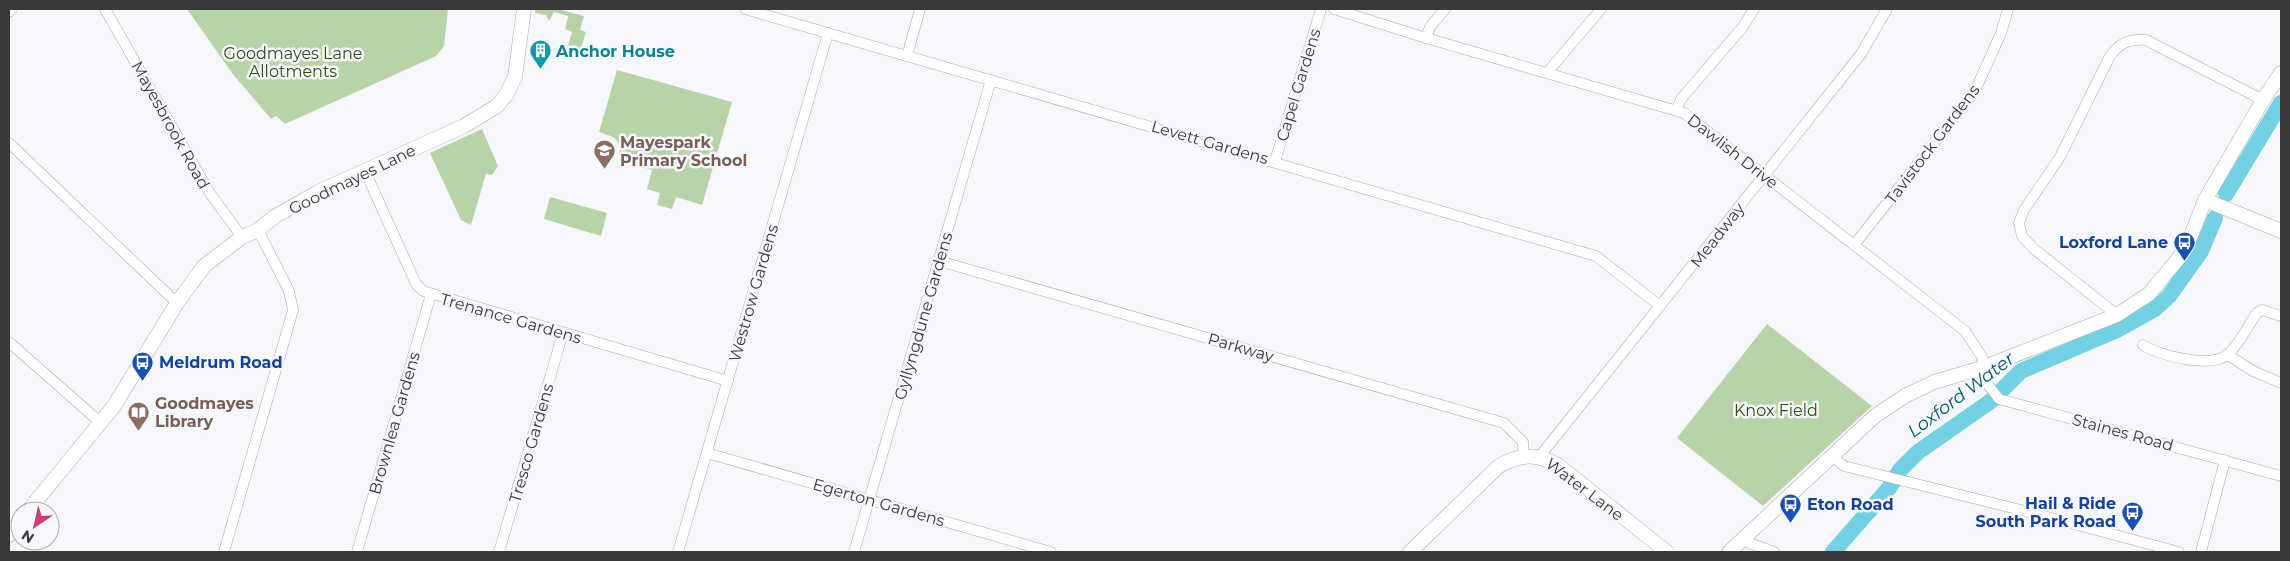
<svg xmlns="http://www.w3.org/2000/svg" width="2290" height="561" font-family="Montserrat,sans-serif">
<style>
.green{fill:#b9d3a9}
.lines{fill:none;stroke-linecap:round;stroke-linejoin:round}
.river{stroke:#74d0e3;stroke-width:16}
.street-casing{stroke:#a7a8ab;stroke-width:11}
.secondary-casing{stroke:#a7a8ab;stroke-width:15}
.street{stroke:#fff;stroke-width:10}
.secondary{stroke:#fff;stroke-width:14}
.labels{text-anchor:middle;stroke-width:5;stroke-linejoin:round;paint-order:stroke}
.culture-label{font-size:16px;font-weight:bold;fill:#0d838f;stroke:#f6f7fa;text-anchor:start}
.park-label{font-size:16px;fill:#2d4e0f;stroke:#f6f7fa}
.street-label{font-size:16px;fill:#39393a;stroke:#f6f7fa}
.education-label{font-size:16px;font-weight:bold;fill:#785e54;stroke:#f6f7fa;text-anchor:start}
.transit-label{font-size:16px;font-weight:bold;fill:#164399;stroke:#f6f7fa;text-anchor:end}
.water-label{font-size:18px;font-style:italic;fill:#025765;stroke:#f6f7fa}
</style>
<rect width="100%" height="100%" fill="#f6f7fa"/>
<!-- green -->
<g class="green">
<polygon points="187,9 448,9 444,46 436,56 285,124 276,116 271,119 232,73"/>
<polygon points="535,9 558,9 584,16 580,30 586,32 581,48 574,51 567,49 572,32 565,29 568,16 554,12 549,21 546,15 535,13"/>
<path d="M617,70L732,102L702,205L676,197L672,209L657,205L660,193L647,189L652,170L619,161C621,141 619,138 599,132Z"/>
<polygon points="482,129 498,166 492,175 486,174 471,225 461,220 430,153"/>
<polygon points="550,197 607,213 601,236 544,219"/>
<polygon points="1767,324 1872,406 1763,506 1677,438"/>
</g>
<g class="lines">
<!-- river -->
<g class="river">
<polyline points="2226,194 2281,103"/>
<polyline points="1833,552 1889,488 1900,470 1918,452 1991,401 2021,371 2115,331 2155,309 2169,296 2201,251 2215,218"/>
</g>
<defs>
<g id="street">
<polyline points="105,9 209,192 242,237"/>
<polyline points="745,9 1596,256 1660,306"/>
<polyline points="1334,9 1426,38 1684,113 1965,331 1982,357 1984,380 1999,399 2281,476"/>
<polyline points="9,12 12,9"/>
<polyline points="1426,38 1430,27 1445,9"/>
<polyline points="907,56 920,9"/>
<polyline points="1549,73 1551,68 1601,9"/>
<polyline points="1676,110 1681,99 1742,28 1754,9"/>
<polyline points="9,143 177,303"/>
<polyline points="1275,161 1321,9"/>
<polyline points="365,171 416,284 423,291 728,381"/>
<polyline points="1854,245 1975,91 2001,33 2008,9"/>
<polyline points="939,261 1504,423 1523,442 1523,456"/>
<path d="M2117,315L2034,249L2022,236L2019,223L2024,210L2060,157L2109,58C2119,43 2128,39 2146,40L2263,100"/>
<polyline points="9,342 101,423"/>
<path d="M2143,345C2160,356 2212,369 2228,354C2240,344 2248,325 2257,313L2262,310L2281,316"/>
<polyline points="2228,355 2253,371 2281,383"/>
<polyline points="707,453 1051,552"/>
<polyline points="1540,456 1861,54 1887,9"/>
<polyline points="1833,457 1844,466 2021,510 2179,552"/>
<polyline points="1741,540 1774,552"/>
<polyline points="224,552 293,310 289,291 258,230"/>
<polyline points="357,552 431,294"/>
<polyline points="499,552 563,333"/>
<polyline points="678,552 828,33"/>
<polyline points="854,552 991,80"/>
<polyline points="2201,552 2225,460"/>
</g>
<g id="secondary">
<polyline points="2205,200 2281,231"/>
<polyline points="28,511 114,406 177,303 204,266 242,237 258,230 274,217 318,192 464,126 497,106 506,95 515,77 524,9"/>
<polyline points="9,535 20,521"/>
<path d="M1410,552L1499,466C1520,454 1537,453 1558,465L1667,552"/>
<polyline points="1729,552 1875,416 1905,396 1934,382 1982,368 2117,315 2149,294 2178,259 2188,243 2205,200 2263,100 2281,73"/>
</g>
</defs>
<!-- street casing -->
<use href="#street" class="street-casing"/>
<!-- secondary casing -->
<use href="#secondary" class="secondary-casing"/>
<!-- street -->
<use href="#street" class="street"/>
<!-- secondary -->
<use href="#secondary" class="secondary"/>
</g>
<!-- icons -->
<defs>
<symbol id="building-pin" viewBox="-11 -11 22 30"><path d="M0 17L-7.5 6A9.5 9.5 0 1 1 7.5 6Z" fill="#0f9aa8" stroke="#f6f7fa"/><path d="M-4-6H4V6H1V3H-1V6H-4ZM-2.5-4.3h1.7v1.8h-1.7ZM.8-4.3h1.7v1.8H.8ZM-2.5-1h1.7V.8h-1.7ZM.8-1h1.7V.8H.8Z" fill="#fff"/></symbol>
<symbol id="school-pin" viewBox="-11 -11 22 30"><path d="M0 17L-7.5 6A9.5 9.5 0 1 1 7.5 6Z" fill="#8d6e63" stroke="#f6f7fa"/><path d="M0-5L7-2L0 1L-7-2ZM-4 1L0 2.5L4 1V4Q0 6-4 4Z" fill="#fff"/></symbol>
<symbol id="bus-pin" viewBox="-11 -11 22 30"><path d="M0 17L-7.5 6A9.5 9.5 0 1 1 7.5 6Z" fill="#1a4fb4" stroke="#f6f7fa"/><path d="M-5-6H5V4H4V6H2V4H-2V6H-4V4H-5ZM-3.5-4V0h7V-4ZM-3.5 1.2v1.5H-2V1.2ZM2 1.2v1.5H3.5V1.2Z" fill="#fff"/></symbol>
<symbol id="library-pin" viewBox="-11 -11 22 30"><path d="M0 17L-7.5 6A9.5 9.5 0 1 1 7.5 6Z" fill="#8d6e63" stroke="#f6f7fa"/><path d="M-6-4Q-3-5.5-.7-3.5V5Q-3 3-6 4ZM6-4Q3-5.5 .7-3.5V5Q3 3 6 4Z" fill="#fff"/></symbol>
</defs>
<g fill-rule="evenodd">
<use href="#building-pin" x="528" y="38" width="25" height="34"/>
<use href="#school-pin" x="592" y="138" width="25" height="34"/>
<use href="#bus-pin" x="2172" y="230" width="25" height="34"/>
<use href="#bus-pin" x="130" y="350" width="25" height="34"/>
<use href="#library-pin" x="126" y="400" width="25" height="34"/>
<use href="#bus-pin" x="1778" y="492" width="25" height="34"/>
<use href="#bus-pin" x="2120" y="500" width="25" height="34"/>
</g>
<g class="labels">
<!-- culture labels -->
<g class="culture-label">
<text x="556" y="57">Anchor House</text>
</g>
<!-- park labels -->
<g class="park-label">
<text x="293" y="59">Goodmayes Lane<tspan x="293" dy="18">Allotments</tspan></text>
<text x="1776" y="416">Knox Field</text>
</g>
<!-- street labels -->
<g class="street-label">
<text transform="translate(1298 85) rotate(-73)" y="6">Capel Gardens</text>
<text transform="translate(171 125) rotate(61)" y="6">Mayesbrook Road</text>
<text transform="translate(1210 142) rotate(16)" y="6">Levett Gardens</text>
<text transform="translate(1932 144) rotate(-53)" y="6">Tavistock Gardens</text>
<text transform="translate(1733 151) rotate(38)" y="6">Dawlish Drive</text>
<text transform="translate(352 179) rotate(-26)" y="6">Goodmayes Lane</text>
<text transform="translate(1717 235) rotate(-52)" y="6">Meadway</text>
<text transform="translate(753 293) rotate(-74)" y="6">Westrow Gardens</text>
<text transform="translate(923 316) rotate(-74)" y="6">Gyllyngdune Gardens</text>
<text transform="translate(511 318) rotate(16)" y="6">Trenance Gardens</text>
<text transform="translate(1241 347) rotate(16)" y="6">Parkway</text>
<text transform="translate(394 423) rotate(-74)" y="6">Brownlea Gardens</text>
<text transform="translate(2123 432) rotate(15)" y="6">Staines Road</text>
<text transform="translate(531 443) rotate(-74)" y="6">Tresco Gardens</text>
<text transform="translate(1585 489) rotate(37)" y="6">Water Lane</text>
<text transform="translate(879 502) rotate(16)" y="6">Egerton Gardens</text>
</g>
<!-- education labels -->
<g class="education-label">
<text x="620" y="148">Mayespark<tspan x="620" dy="18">Primary School</tspan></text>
<text x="155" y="409">Goodmayes<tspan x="155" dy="18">Library</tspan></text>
</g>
<!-- transit labels -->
<g class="transit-label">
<text x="2168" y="248">Loxford Lane</text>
<text x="159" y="368" text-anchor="start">Meldrum Road</text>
<text x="2116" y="509">Hail &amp; Ride<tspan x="2116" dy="18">South Park Road</tspan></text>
<text x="1807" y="510" text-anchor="start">Eton Road</text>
</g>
<!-- water labels -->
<g class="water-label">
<text transform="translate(1961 395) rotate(-37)" y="6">Loxford Water</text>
</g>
</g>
<!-- border -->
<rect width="2290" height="561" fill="none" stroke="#39393a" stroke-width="20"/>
<!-- north arrow -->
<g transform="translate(35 526) rotate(214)"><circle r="24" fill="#f6f7fa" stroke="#aaabad"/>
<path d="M0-4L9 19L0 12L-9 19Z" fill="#cc4074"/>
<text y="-8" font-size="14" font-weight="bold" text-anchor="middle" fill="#39393a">N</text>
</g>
</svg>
